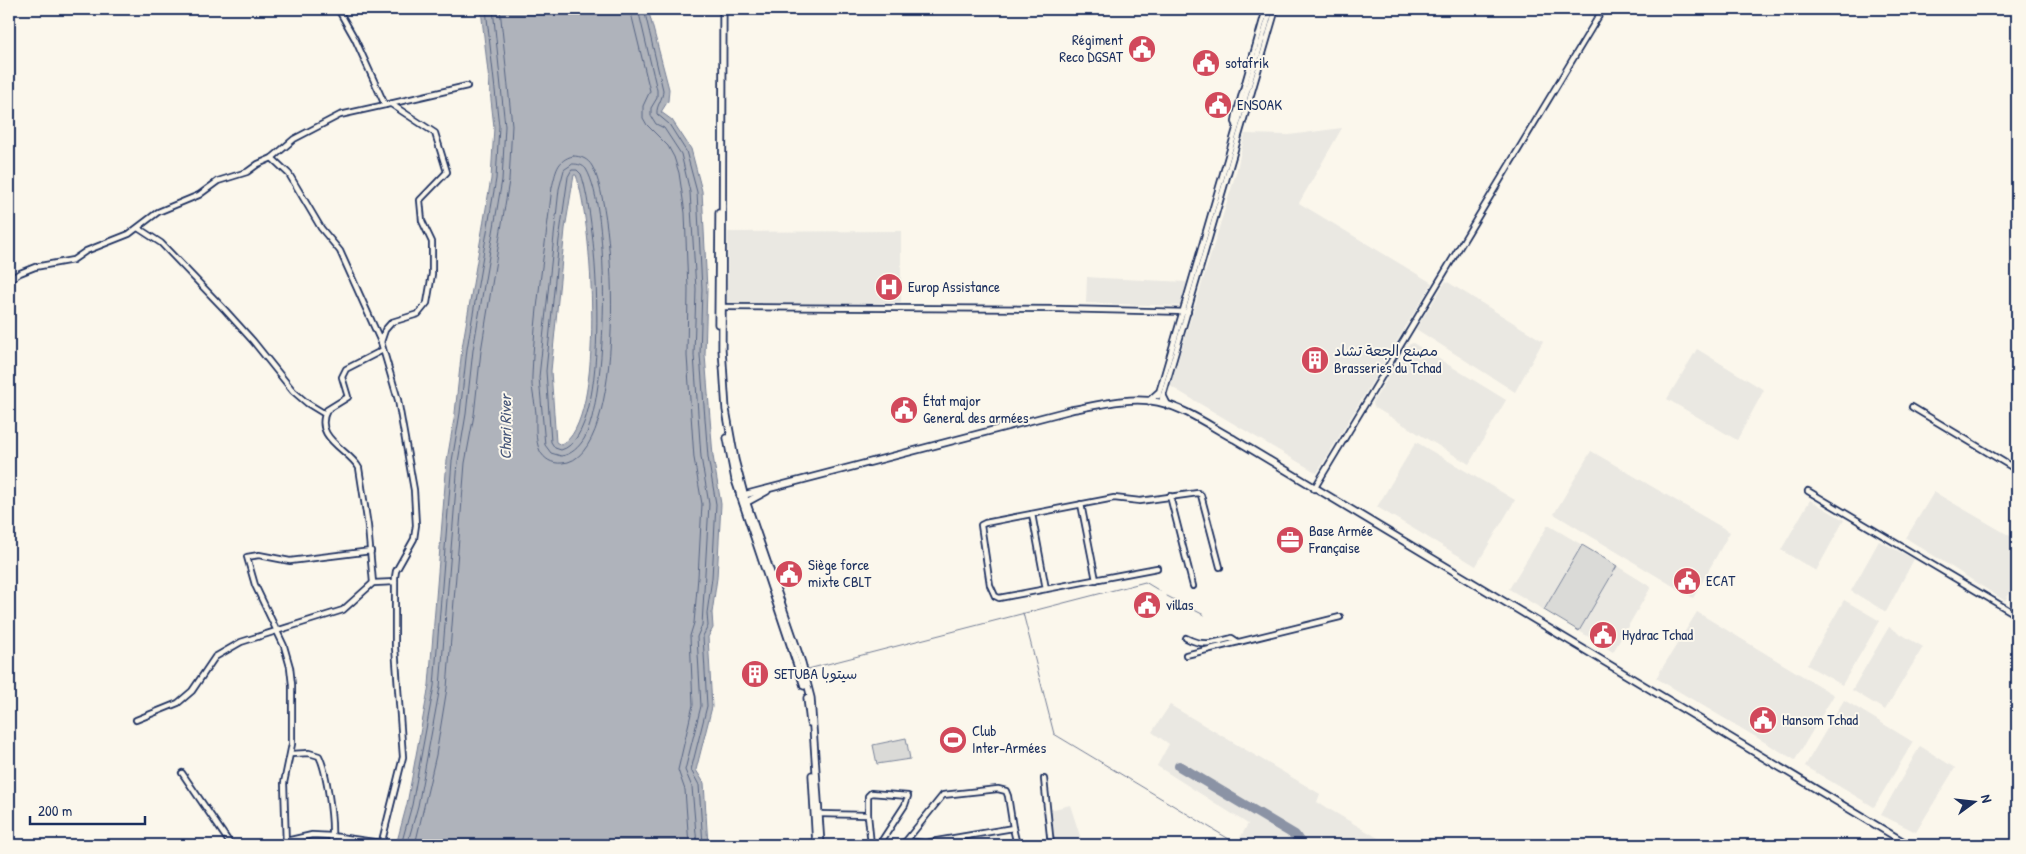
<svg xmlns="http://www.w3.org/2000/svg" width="2026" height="854" font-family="'Patrick Hand','Playpen Sans Arabic',sans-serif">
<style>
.built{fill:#eae8e2}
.green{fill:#dadad7;stroke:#7a849a}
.water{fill:#afb3bb;stroke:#747e96;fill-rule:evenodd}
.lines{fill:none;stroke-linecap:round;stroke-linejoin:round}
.shore{stroke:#566483;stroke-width:1}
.stream{stroke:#747e96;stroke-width:1}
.taxiway{stroke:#8b93a5;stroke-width:10}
.minor-casing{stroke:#1b2f5e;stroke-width:8}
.major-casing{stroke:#1b2f5e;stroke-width:9}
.minor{stroke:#fbf7ec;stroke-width:4.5}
.major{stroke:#fbf7ec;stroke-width:5.5}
.labels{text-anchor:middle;stroke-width:4;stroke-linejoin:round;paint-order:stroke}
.poi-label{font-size:15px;fill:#1b2f5e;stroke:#fbf7ec;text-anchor:start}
.water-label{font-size:16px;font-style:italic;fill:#47577a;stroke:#fbf7ec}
</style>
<rect width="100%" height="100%" fill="#fbf7ec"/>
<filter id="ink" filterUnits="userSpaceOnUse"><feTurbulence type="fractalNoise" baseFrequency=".02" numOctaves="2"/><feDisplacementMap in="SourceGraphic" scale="10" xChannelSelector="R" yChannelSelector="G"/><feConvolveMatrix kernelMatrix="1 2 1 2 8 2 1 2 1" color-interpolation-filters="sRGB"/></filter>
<g filter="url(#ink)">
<!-- built -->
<g class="built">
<polygon points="1342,128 1299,203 1432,283 1317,473 1170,386 1236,173 1245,134 1289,135"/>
<polygon points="901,231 901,303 727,304 728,232"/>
<polygon points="1087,277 1101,278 1187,282 1180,306 1086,303"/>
<polygon points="1446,281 1543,341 1515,392 1416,329"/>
<polygon points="1413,343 1506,400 1469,464 1374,407 1373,402 1408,345"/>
<polygon points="1697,349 1764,390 1737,440 1667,399"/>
<polygon points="1416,442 1515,500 1476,566 1377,507"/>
<polygon points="1591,451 1730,532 1693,598 1554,514"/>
<polygon points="1934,492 2017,540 2017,580 2005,601 1906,538"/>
<polygon points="1810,500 1844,520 1816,571 1781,550"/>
<polygon points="1548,525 1582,545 1544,610 1509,589"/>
<polygon points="1879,541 1914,559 1886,612 1851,591"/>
<polygon points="1617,566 1651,587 1613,652 1579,631"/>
<polygon points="1844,600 1880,621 1842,685 1807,665"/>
<polygon points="1697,612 1834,695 1795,760 1656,678"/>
<polygon points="1889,627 1923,647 1885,710 1852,690"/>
<polygon points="1844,700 1913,742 1874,807 1805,766"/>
<polygon points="1170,705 1320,794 1317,802 1390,845 1248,845 1239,840 1248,824 1157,766 1169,744 1152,732"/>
<polygon points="1920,746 1955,768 1916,832 1881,815"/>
<polygon points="1070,805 1083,845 1055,845 1050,810"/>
</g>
<!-- green -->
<g class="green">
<polygon points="1582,545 1617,566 1579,631 1544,610"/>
<polygon points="906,738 910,759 877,764 873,745"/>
</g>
<!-- water -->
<path class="water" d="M481,9H648L669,89L668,101L661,112L672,120L691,149L702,191L707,289L705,355L713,456L721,504L717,578L712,613L713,628L708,637L712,707L696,770L704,783L708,845H396L407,804L429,685L447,460L455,413L462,348L491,179L494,127ZM574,175H576C592,218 607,424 561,445L556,442L551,371L565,229Z"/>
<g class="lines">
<!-- shore -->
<g class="shore">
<polyline points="630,9 650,91 643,106 643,118 647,125 668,146 674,157 679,173 685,213 688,289 687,356 694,458 702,504 698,577 694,623 690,636 693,705 678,770 685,790 689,845"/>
<polyline points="638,9 657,90 657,98 651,108 651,116 656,124 664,128 681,154 690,192 696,289 694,355 701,457 709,504 702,625 697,637 701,706 685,770 692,787 697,845"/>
<path d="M644,9L663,90C663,100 656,105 657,114L669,124L686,151L697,192L702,289L700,355L708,457L716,504L712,578L707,613L708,626L703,636L707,706L691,770L699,785L703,845"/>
<path d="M573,156C581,156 588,159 592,166C617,207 628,461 562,463C552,464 544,459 540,451C535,441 536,425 536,414C535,401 531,389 532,376C534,313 545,250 552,187C556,173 556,160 573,156Z"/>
<path d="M573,164C578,164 583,165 586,169C611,209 608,398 584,439C579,447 571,455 561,456L551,453L545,445L539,377L559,189L564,170Z"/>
<path d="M572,170H577L581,174C597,216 614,436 561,450L555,448L551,442L546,371L559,240L568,177Z"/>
<polyline points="401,845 412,805 434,686 452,461 460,413 467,349 496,179 499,126 486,9"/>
<polyline points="407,845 418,806 440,687 458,462 466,414 473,350 502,180 505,126 493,9"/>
<polyline points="415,845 436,755 447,688 465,463 474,415 481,351 509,181 512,125 500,9"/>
</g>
<!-- stream -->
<g class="stream">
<polyline points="1167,596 1204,615"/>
<polyline points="1023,613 1054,734 1239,845"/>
<polyline points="808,669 1145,582 1160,591"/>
</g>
<!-- taxiway -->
<polyline class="taxiway" points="1179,766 1295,835 1302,845"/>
<defs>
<g id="minor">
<polyline points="338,9 355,39 385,105 467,86"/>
<polyline points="1237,126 1235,122 1236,115 1266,9"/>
<polyline points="272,158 289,174 321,228 340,251 381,342 398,400 414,490 416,525 414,539 396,571 395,577 395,647 403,757 381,845"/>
<polyline points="138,228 161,243 225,310 253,341 293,391 307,403 325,414"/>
<polyline points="9,280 20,273 35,267 73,260 86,251 129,234 158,212 199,195 218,181 247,172 258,164 272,158 294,139 340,115 385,105"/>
<polyline points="720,307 1059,309 1188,312"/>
<polyline points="381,342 385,330 392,322 418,314 427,303 432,274 432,242 422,221 420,200 447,172 435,133 391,104"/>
<polyline points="1158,396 1271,9"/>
<polyline points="1162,399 1276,9"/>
<polyline points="1912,407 2017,470"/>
<polyline points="1314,489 1603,9"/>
<polyline points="1808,491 2017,615"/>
<polyline points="1170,496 1193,586"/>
<polyline points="1081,504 1096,580"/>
<polyline points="1032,514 1046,589"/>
<polyline points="1157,568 999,598 995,596 990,585 981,525 985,523 1114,498 1140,501 1198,493 1201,495 1220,567"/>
<path d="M373,583L368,526L359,468C350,450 312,438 327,410L348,397L342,377L346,369L383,350"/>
<path d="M1186,638C1203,647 1214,643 1232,638L1238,642"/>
<polyline points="1186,655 1340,617"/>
<polyline points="136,720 178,703 192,691 215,657 241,642 343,610 373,583 395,582"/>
<polyline points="182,773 231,845"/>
<polyline points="1044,779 1051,845"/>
<polyline points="819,814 868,815 871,845"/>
<polyline points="868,815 868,796 871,793 908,796 905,805 879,845"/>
<polyline points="1013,828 1017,845"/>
<path d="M286,841L312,835L332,836C333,818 327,772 319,756L309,753L291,754"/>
<polyline points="286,845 284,783 292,744 292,685 290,667 284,646 255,585 247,557 259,555 290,561 371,551"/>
<polyline points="331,845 332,836 381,843"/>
<polyline points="898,845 906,841 943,795 998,789 1006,791 1008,796 1013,828 925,843 906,841"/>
</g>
<g id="major">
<polyline points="723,9 722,349 726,410 735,460 745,498 802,663 811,698 821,845"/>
<polyline points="718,324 719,213"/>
<polyline points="1163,396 1168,406"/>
<polyline points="1149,401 1158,393"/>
<polyline points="727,438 735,480 804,686"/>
<path d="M740,496L1071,410C1098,405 1130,396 1158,402C1185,408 1210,426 1234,439L1909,845"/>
<polyline points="745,503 767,491"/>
<polyline points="807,698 810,723"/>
<polyline points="812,775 816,845"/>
</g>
</defs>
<!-- minor casing -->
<use href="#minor" class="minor-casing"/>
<!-- major casing -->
<use href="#major" class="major-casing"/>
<!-- minor -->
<use href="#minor" class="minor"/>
<!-- major -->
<use href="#major" class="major"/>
</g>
</g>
<!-- icons -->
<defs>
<symbol id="civic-disc" viewBox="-11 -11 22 22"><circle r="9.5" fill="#d1495b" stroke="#fbf7ec"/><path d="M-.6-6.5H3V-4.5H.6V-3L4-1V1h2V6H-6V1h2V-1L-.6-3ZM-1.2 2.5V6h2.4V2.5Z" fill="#fff"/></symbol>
<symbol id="hospital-disc" viewBox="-11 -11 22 22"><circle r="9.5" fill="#d1495b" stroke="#fbf7ec"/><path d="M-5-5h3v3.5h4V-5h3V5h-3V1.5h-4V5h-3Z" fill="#fff"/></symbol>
<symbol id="building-disc" viewBox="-11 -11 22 22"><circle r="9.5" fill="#d1495b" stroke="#fbf7ec"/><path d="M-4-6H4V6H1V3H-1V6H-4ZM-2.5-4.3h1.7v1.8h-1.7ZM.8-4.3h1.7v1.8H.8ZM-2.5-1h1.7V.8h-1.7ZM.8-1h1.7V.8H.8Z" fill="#fff"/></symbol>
<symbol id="office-disc" viewBox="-11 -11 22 22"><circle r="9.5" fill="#d1495b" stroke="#fbf7ec"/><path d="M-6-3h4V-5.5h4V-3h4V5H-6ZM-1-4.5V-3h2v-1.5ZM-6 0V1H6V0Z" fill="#fff"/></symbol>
<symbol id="stadium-disc" viewBox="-11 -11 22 22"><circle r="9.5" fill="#d1495b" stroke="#fbf7ec"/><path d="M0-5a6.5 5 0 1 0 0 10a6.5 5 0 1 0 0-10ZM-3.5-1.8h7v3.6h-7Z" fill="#fff"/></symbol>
</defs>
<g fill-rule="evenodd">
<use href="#civic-disc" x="1126" y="33" width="32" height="32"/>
<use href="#civic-disc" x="1190" y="47" width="32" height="32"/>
<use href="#civic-disc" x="1202" y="89" width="32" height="32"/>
<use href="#hospital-disc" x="873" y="271" width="32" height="32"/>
<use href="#building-disc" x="1299" y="344" width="32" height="32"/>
<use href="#civic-disc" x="888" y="394" width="32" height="32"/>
<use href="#office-disc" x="1274" y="524" width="32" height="32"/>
<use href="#civic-disc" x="773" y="558" width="32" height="32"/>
<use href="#civic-disc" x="1671" y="565" width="32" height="32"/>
<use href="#civic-disc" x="1131" y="589" width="32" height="32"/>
<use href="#civic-disc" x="1587" y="619" width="32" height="32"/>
<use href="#building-disc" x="739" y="658" width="32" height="32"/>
<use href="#civic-disc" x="1747" y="704" width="32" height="32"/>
<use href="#stadium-disc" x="937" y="724" width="32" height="32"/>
</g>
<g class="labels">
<!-- poi labels -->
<g class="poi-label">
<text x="1123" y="45" text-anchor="end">Régiment<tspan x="1123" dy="17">Reco DGSAT</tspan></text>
<text x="1225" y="68">sotafrik</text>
<text x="1237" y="110">ENSOAK</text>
<text x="908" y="292">Europ Assistance</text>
<text x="1334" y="356">مصنع الجعة تشاد<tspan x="1334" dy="17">Brasseries du Tchad</tspan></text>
<text x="923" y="406">État major<tspan x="923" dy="17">General des armées</tspan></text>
<text x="1309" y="536">Base Armée<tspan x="1309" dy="17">Française</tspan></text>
<text x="808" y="570">Siège force<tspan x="808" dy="17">mixte CBLT</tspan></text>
<text x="1706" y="586">ECAT</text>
<text x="1166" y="610">villas</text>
<text x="1622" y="640">Hydrac Tchad</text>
<text x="774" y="679">SETUBA سيتوبا</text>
<text x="1782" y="725">Hansom Tchad</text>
<text x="972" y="736">Club<tspan x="972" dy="17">Inter-Armées</tspan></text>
</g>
<!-- water labels -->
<g class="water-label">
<text transform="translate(505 427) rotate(-90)" y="6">Chari River</text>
</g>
</g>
<!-- margin -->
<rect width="2026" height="854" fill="none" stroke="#fbf7ec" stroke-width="30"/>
<rect x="15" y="15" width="1996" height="824" fill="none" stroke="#1b2f5e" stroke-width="2" filter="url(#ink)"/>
<!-- north arrow -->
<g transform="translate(1974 802) rotate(75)" stroke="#fbf7ec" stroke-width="4" paint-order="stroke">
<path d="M0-4L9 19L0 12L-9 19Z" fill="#1b2f5e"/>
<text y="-8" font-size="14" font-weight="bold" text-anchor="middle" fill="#1b2f5e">N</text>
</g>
<!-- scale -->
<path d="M30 816v8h115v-8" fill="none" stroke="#1b2f5e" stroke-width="2.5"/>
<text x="38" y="816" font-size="15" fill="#1b2f5e" stroke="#fbf7ec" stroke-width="4" paint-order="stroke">200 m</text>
</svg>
